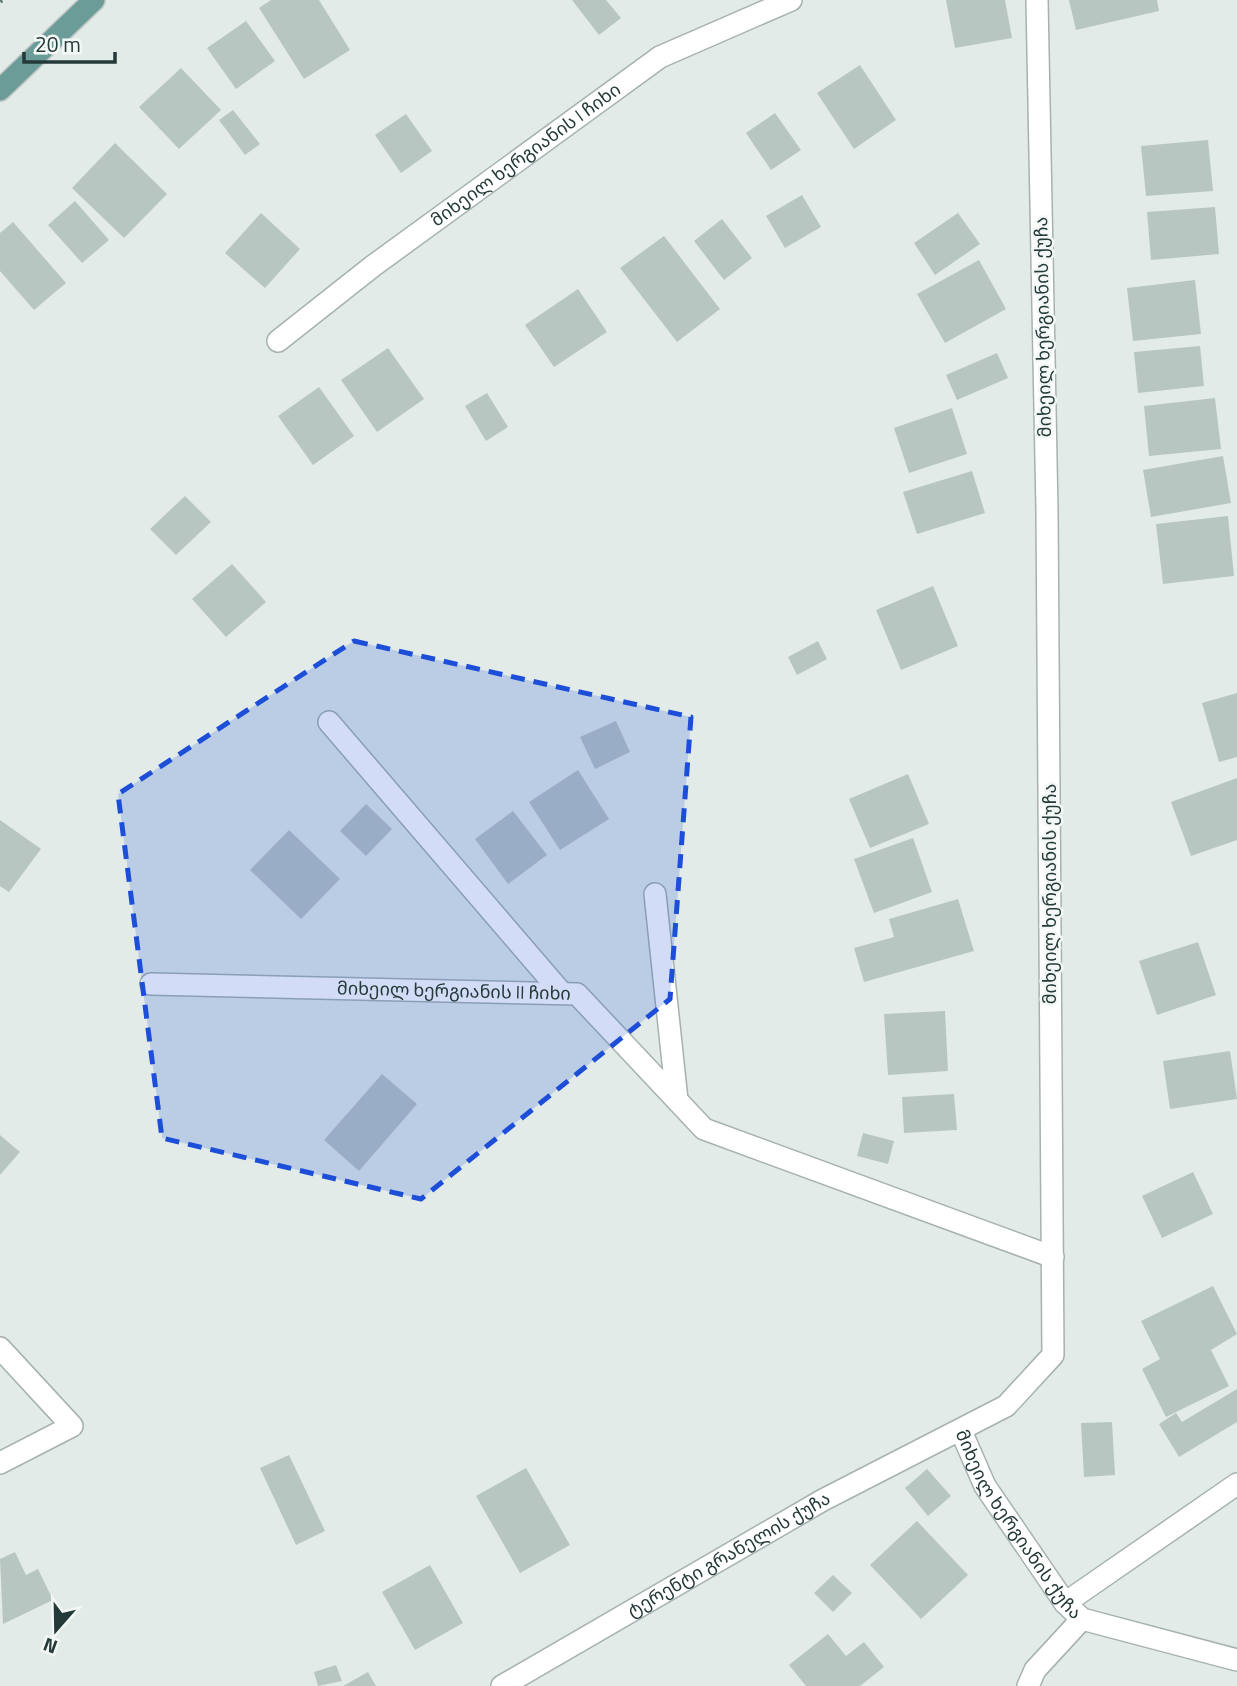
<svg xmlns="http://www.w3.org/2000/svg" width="1237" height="1686" font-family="'Titillium Web','Noto Sans Georgian',sans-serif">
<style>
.building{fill:#b8c6c2}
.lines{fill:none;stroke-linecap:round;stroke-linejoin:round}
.minor-casing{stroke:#a6b2b0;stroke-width:24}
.major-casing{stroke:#c2c8c7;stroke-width:24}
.minor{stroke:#fff;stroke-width:21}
.major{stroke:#6c9c98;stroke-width:21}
.rail{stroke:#5f7674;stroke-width:5;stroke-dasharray:14 7;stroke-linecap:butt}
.marked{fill:#1d4ed8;fill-opacity:0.2;stroke:#1d4ed8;stroke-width:5;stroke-dasharray:14 9;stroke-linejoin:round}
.labels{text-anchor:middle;stroke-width:5;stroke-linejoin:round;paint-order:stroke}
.street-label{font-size:18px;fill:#243a38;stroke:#f3f8f6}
</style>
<rect width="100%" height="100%" fill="#e3ebe9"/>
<!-- building -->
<g class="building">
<polygon points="271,0 319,0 350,50 304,79 259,8"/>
<polygon points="572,0 606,0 621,18 599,35"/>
<polygon points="946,0 1005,0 1012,38 955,48"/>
<polygon points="1069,0 1157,0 1159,11 1076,30"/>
<polygon points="246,21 275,61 236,89 207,48"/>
<polygon points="860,65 896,120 854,149 817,93"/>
<polygon points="181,68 221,110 179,149 139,107"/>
<polygon points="233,110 260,144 245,155 219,120"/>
<polygon points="775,113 801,150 771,170 746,133"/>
<polygon points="406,114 432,151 401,173 375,135"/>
<polygon points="1208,140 1213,191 1146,196 1141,146"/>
<polygon points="115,143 167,194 124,238 72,188"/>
<polygon points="802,195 821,227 785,248 766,216"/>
<polygon points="75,201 109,240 82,263 48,225"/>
<polygon points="1215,207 1219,254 1151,260 1147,212"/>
<polygon points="261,213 300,249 265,288 225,253"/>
<polygon points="958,213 980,244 935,275 914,243"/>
<polygon points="722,219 752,258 724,280 694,241"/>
<polygon points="13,222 66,283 34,310 0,271 0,233"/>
<polygon points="664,236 720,309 677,342 620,268"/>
<polygon points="979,260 1006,309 945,343 917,294"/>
<polygon points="1195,280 1201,334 1133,341 1127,288"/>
<polygon points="578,289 607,332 554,367 525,325"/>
<polygon points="1200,346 1204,386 1138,393 1134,352"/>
<polygon points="388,348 424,399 377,432 341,380"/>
<polygon points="997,353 1008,378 957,400 946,375"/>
<polygon points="319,387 354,436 313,465 278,416"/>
<polygon points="487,393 508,427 486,441 465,406"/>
<polygon points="1215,398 1221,449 1149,456 1144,406"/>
<polygon points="952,408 967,454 909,473 894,428"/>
<polygon points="1223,456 1231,503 1151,517 1143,470"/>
<polygon points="972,471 985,513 917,534 903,492"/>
<polygon points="185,496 211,522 176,555 150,529"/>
<polygon points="1228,516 1234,576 1163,584 1156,524"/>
<polygon points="232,564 266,602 226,637 192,599"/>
<polygon points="933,586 958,646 901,670 876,610"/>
<polygon points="818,641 827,659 797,675 788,657"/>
<polygon points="1237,693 1237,757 1219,762 1202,703"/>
<polygon points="616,721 630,752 595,769 580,737"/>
<polygon points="578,770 609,819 560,850 529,802"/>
<polygon points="908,774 929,824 870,848 849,799"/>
<polygon points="1237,778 1237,840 1191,856 1171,802"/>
<polygon points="366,804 392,829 366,856 340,831"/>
<polygon points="513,811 547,855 508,884 475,839"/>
<polygon points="0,820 41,849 9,892 0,886"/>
<polygon points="289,830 340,879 301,919 250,870"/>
<polygon points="913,838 932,892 874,913 854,859"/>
<polygon points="958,899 974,951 864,982 854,948 894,937 889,919"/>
<polygon points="1198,942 1216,995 1157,1015 1139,961"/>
<polygon points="945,1011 948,1071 888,1075 884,1014"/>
<polygon points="1230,1051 1237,1099 1170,1109 1163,1061"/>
<polygon points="382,1074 417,1104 359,1171 324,1140"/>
<polygon points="954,1094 957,1130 904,1133 902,1097"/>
<polygon points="863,1133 894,1141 888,1164 857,1156"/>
<polygon points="0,1135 20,1152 0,1175"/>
<polygon points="1193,1172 1213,1214 1162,1238 1142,1196"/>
<polygon points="1213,1286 1237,1334 1211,1350 1229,1386 1166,1417 1142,1369 1160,1359 1141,1321"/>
<polygon points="1237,1389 1237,1422 1179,1457 1159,1424 1176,1413 1182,1422"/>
<polygon points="1112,1422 1115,1475 1084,1477 1081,1423"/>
<polygon points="289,1455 325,1531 296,1545 260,1468"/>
<polygon points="526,1468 570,1545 520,1573 476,1496"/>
<polygon points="927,1469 951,1496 928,1516 905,1488"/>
<polygon points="917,1521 968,1575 921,1619 870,1565"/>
<polygon points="15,1552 26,1575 38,1569 53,1600 3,1624 0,1559"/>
<polygon points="430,1565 463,1623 415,1650 382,1592"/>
<polygon points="833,1575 852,1593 833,1612 814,1593"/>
<polygon points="828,1634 846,1656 864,1642 884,1667 860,1686 806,1686 789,1665"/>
<polygon points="336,1665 342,1681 318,1686 314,1672"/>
<polygon points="368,1672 376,1686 343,1686"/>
</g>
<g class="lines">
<defs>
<g id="minor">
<path id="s1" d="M278,341L373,266L660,57L791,0"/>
<polyline points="329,722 561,992"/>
<polyline points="655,894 677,1100"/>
<path id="s2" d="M151,984L577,994L704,1129L1053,1257"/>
<polyline points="0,1348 72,1426 0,1463"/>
<path id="s3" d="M961,1431L985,1486L1065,1603L1082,1619L1237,1660"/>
<polyline points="1065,1603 1237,1484"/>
<path id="s4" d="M502,1686L823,1500L1006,1406L1053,1355L1047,511L1037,0"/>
<polyline points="1028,1686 1035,1670 1082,1619"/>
</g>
<polyline id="major" points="0,90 94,0"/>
</defs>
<!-- minor casing -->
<use href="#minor" class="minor-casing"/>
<!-- major casing -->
<use href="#major" class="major-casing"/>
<!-- minor -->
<use href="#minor" class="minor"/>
<!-- major -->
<use href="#major" class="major"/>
<!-- rail -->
<polyline class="rail" points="0,1 2,0"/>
</g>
<!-- marked area -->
<path class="marked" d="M354,641L691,717L670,999L421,1199L162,1138L118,794Z"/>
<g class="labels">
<!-- street labels -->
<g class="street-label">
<text dy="6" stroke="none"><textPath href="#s1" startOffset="310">მიხეილ ხერგიანის I ჩიხი</textPath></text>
<text transform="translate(1043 327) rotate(-91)" y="6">მიხეილ ხერგიანის ქუჩა</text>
<text transform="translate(1050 894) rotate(-90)" y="6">მიხეილ ხერგიანის ქუჩა</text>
<text dy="6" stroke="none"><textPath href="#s2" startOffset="303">მიხეილ ხერგიანის II ჩიხი</textPath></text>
<text dy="6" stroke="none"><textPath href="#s3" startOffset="110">მიხეილ ხერგიანის ქუჩა</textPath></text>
<text dy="6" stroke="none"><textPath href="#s4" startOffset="262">ტერენტი გრანელის ქუჩა</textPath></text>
</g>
</g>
<!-- north arrow -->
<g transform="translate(56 1630) rotate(200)" stroke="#f3f8f6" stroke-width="5" paint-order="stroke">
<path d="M0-5L12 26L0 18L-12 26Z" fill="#243a38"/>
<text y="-10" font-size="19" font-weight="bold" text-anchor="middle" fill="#243a38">N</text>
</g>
<!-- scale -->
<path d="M24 52v10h91v-10" fill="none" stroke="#243a38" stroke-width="3.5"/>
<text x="35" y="52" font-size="21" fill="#243a38" stroke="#f3f8f6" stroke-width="5" paint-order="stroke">20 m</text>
</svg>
